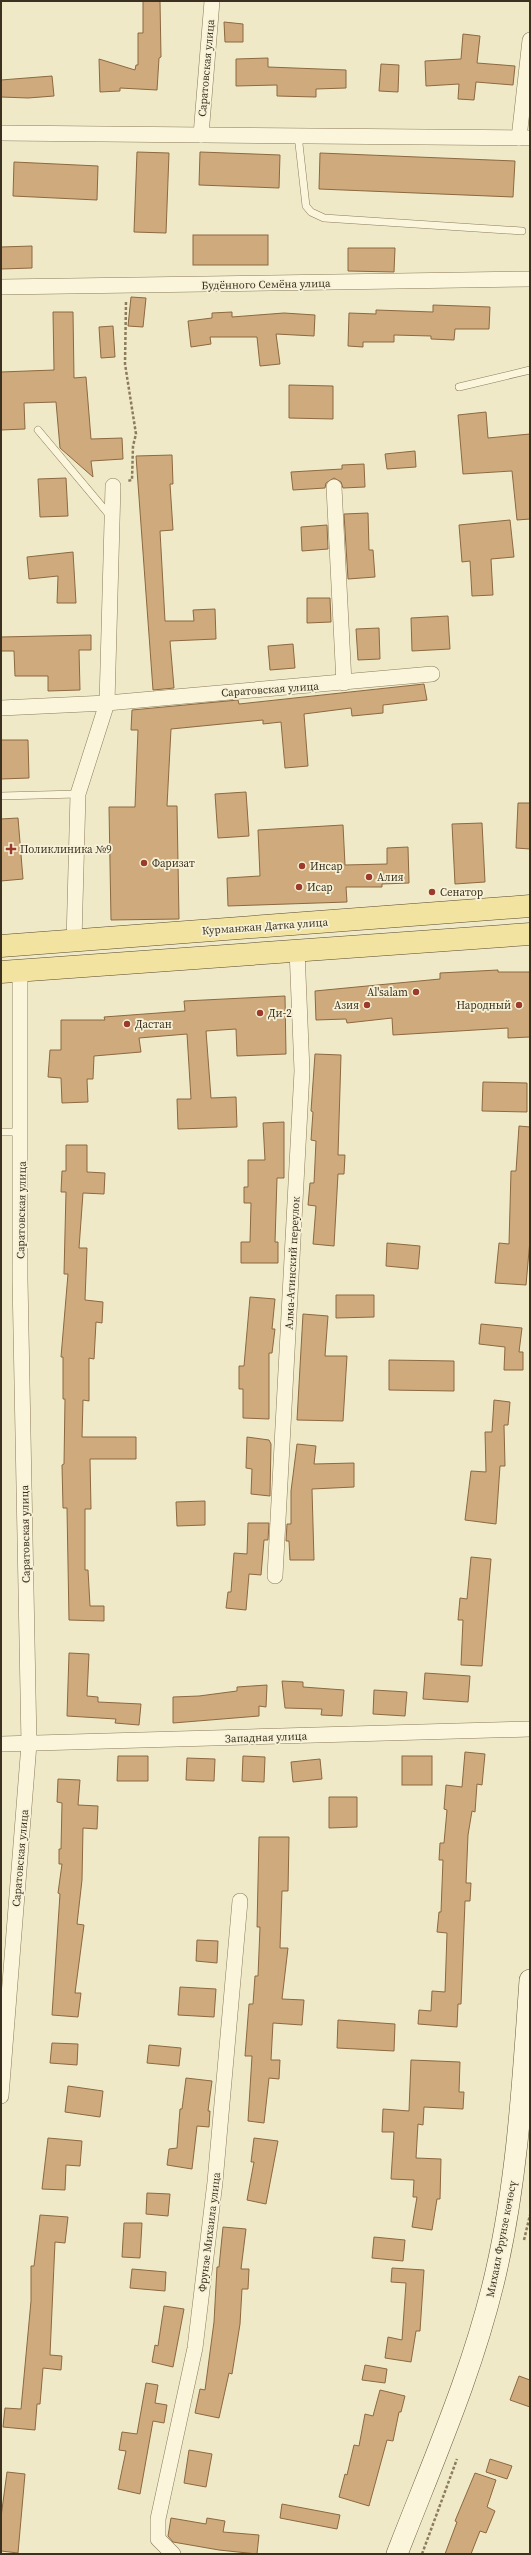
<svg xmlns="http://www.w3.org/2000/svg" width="531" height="2555" font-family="'Source Serif 4',serif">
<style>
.building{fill:#ceaa7d;stroke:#8c6941}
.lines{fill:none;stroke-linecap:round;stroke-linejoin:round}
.service-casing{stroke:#8c7c5c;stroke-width:8}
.minor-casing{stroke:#8c7c5c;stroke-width:16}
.secondary-casing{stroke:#6e5d3f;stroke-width:22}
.primary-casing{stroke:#5a4930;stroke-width:23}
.path{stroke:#8c7c5c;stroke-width:2.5;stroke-dasharray:3 2;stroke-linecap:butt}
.service{stroke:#faf5db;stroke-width:7}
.minor{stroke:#faf5db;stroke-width:15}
.secondary{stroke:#faf5db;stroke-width:21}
.primary{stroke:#f2e4a0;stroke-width:22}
.poi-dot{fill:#9c3a2b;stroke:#f7f2d7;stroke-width:1.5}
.labels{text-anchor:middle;stroke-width:3.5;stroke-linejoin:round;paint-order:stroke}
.street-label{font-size:11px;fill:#3c3120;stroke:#f7f2d7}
.poi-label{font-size:11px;fill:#3c3120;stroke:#f7f2d7;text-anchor:start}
</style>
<rect width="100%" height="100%" fill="#efe9c7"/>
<!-- building -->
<g class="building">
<polygon points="143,1 160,1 161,57 159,58 157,90 120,88 120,91 100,92 99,59 135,70 136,65 138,65 138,33 143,33"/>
<polygon points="224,22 243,24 243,42 225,42"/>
<polygon points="463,34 480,36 477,63 515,66 513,85 476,82 474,100 458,99 459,84 426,86 425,61 461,59"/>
<polygon points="268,58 268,67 346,70 346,88 316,89 316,97 277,96 277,85 236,86 236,59"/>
<polygon points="381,64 399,65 398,92 379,91"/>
<polygon points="52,76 54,96 28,98 1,97 1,80"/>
<polygon points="137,152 169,153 166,233 134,232"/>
<polygon points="200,152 280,155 279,188 199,185"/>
<polygon points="320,153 515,161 513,197 319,189"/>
<polygon points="14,162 98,166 97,200 13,196"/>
<rect x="193" y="235" width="75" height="30"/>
<polygon points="32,246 32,268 1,269 1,247"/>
<polygon points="348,248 395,248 394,272 348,271"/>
<polygon points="131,297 146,298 143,327 128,326"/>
<polygon points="433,305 490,307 489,329 455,329 454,340 431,339 431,336 394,335 394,342 363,342 363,347 348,346 349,313 376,314 376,310 433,312"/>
<polygon points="53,312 73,312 74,378 86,377 91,439 122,438 123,459 91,461 93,477 60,448 56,402 24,403 25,429 1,430 1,372 54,370"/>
<polygon points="232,312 232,317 284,313 315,315 314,336 276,334 280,364 260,366 257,337 210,337 211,344 191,347 188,321 212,318 212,313"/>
<polygon points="113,326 115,357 101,358 99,327"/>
<polygon points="289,385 333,386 333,419 289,418"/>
<polygon points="486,412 488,438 530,434 530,519 517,520 512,471 463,474 458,415"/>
<polygon points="415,451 416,467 387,469 385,454"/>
<polygon points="172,455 173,484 170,484 173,530 160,531 165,621 194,621 193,610 215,609 216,639 170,641 174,688 153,690 136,456"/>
<polygon points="364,464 365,487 343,488 341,482 334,478 326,483 325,488 293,490 291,472 342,469 342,465"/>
<polygon points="66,478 68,516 40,517 38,479"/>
<polygon points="368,513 369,550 373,550 375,577 348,579 344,514"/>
<polygon points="510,520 514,557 491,559 493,595 472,596 470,561 462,562 459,525"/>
<polygon points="327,525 328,549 302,551 301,527"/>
<polygon points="73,552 76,603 57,603 58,576 29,579 27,557"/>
<polygon points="307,598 330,598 331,622 307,623"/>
<polygon points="448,616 450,649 412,651 411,618"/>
<polygon points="379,628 380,659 358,660 356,629"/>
<polygon points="91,635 91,650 79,650 80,690 48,691 48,676 15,676 14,651 1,651 1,637"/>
<polygon points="293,644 295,668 270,670 268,646"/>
<polygon points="424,684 427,700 383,705 383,713 352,716 351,708 304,714 308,766 285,768 281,722 263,724 263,720 171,729 167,806 177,806 179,919 111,920 109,807 135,807 138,730 131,730 132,710 238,700 239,704"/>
<polygon points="1,740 28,740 29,778 1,779"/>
<polygon points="246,792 249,836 218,838 215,794"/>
<polygon points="518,803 530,803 530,849 516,848"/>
<polygon points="18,818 23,879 1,881 1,819"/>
<polygon points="482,823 485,882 455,884 452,824"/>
<polygon points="343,825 345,865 387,864 387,848 408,847 409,883 382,884 382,887 346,887 347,902 228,906 227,878 260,876 258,830"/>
<polygon points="498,970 498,972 530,972 530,1037 508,1038 508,1028 393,1035 392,1018 347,1023 346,1019 316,1020 315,991 440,979 440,973"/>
<polygon points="285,996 286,1054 237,1056 236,1029 206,1031 211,1098 236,1097 237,1127 178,1129 177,1099 191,1099 187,1034 139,1038 141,1052 94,1056 93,1079 87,1079 88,1102 62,1103 61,1078 48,1077 50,1050 61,1050 61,1020 105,1020 104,1017 185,1011 184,1001"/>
<polygon points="315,1054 341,1055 338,1155 345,1155 344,1174 338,1174 334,1246 313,1244 316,1206 308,1205 310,1183 314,1183 316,1141 311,1140 313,1112 311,1111"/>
<polygon points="483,1082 527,1083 527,1112 482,1111"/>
<polygon points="284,1122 284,1178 277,1178 275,1242 278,1242 278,1263 241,1263 241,1242 250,1242 251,1203 244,1203 244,1187 248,1187 248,1160 265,1160 263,1123"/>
<polygon points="519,1126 530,1127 530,1240 526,1285 495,1283 499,1243 509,1244 511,1171 516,1171"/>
<polygon points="66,1145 87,1145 87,1172 105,1173 104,1194 83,1193 79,1248 87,1248 85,1300 103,1302 102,1323 96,1322 94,1359 89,1358 89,1401 83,1400 82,1437 136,1437 136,1459 90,1459 91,1509 85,1509 85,1570 88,1570 90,1606 104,1606 104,1621 69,1620 67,1508 63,1508 62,1465 64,1464 65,1399 63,1399 63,1357 61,1357 68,1274 64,1274 66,1192 61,1192 62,1171 66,1171"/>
<polygon points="387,1243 420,1246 418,1269 386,1266"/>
<polygon points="336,1295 374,1295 374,1317 336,1318"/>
<polygon points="250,1297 275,1299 272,1329 275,1329 272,1353 269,1353 269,1419 243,1418 243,1389 239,1389 239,1366 244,1366"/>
<polygon points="303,1314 328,1316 325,1356 347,1356 343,1421 297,1420"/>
<polygon points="481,1324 522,1328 519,1352 523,1352 523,1370 504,1370 505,1347 479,1344"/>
<polygon points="389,1360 454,1361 454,1391 389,1390"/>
<polygon points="494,1400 510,1402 508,1425 504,1425 505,1466 500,1466 496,1524 465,1520 471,1471 486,1472 485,1432 492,1432"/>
<polygon points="247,1437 269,1440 271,1444 270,1496 251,1494 252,1469 246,1468"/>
<polygon points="297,1444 316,1446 314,1464 354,1463 354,1487 312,1489 314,1560 290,1560 289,1541 286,1541 287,1524 291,1524 291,1491"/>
<polygon points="205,1501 205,1525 177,1526 176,1502"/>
<polygon points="248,1523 269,1523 268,1540 264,1540 261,1575 249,1574 246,1610 226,1608 228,1592 231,1592 234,1553 247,1554"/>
<polygon points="471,1557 491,1559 482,1666 461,1665 463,1620 458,1620 460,1598 467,1599"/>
<polygon points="69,1653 89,1654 87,1696 98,1697 98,1702 141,1704 139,1725 115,1723 116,1719 67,1716"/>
<polygon points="425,1673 470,1676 468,1702 423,1699"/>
<polygon points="282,1681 303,1682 303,1687 344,1690 342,1716 321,1715 322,1709 285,1708"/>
<polygon points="267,1685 266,1707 259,1706 259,1716 173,1723 173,1697 199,1696 237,1691 237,1687"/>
<polygon points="374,1690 407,1692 405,1716 373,1714"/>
<polygon points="465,1752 485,1754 482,1785 477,1784 475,1812 472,1811 468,1835 466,1883 471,1883 470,1901 465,1901 461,2004 458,2004 457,2027 418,2024 419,2010 431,2011 432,1991 445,1992 447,1933 437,1932 439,1912 441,1912 443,1860 439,1860 440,1843 444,1843 447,1810 444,1809 446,1785 462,1787"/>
<polygon points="118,1756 148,1756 148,1781 117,1781"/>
<polygon points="243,1756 265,1757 264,1782 242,1781"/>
<rect x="402" y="1756" width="30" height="29"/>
<polygon points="187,1758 215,1759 214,1781 186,1780"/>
<polygon points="320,1759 322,1779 293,1782 291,1762"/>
<polygon points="58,1779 80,1780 78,1805 98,1806 97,1829 83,1828 82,1880 77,1924 84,1925 75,1993 81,1993 78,2017 52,2015 60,1894 58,1893 62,1864 59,1864 59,1849 61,1849 62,1803 57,1802"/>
<polygon points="329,1797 357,1797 357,1827 329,1828"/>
<polygon points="259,1837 289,1837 288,1891 282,1891 280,1948 288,1948 282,1999 304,2000 302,2025 273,2023 271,2060 280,2060 279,2079 269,2078 264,2123 248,2121 252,2056 245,2056 249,2004 253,2004 255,1976 258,1976 260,1927 257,1927"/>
<polygon points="197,1940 218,1941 217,1963 196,1961"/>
<polygon points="180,1987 216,1989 214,2017 178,2015"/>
<polygon points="338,2020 395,2024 394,2051 337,2048"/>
<polygon points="52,2043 78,2044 77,2065 50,2063"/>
<polygon points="149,2045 181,2048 179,2066 147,2063"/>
<polygon points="411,2060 460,2062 459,2092 464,2092 463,2109 424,2107 423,2125 418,2124 416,2158 441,2159 440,2199 437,2199 432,2230 412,2227 417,2197 413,2197 414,2180 391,2179 394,2132 382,2132 383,2109 409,2111"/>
<polygon points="186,2078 212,2081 208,2111 210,2111 209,2127 197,2126 192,2169 167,2165 169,2149 177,2148 180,2109 182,2109"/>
<polygon points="68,2086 103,2091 100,2117 65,2112"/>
<polygon points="48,2138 82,2141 80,2166 66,2165 65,2190 42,2189"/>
<polygon points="254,2138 278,2141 266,2204 247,2200 254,2162 251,2162"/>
<polygon points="147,2193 170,2194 168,2216 146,2214"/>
<polygon points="40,2215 68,2217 65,2243 55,2242 50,2355 62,2356 61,2370 43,2368 40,2404 37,2404 35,2430 3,2427 5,2408 21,2409 31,2301 31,2266 34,2266"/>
<polygon points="124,2223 142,2223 140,2258 122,2257"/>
<polygon points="223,2227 246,2229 241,2269 249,2269 248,2289 242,2289 240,2324 232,2374 229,2373 219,2418 195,2413 200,2389 205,2390 214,2322 217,2267 219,2267"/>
<polygon points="374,2237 405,2240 403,2261 372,2258"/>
<polygon points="392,2268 424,2270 420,2331 416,2331 411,2362 385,2358 388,2337 402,2340 406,2283 391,2282"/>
<polygon points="132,2269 166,2272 165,2291 130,2288"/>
<polygon points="164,2306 184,2309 173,2367 152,2362 155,2345 158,2346"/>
<polygon points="365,2365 387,2369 385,2383 362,2380"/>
<polygon points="519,2376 530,2380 530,2407 510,2400"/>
<polygon points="146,2383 158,2385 155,2403 167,2405 164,2423 153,2421 140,2494 118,2489 126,2451 119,2450 122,2432 137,2434"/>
<polygon points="380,2390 405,2396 401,2412 399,2412 393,2441 387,2440 369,2506 339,2497 345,2474 347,2475 354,2445 359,2446 365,2414 373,2416"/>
<polygon points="189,2450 212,2454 206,2487 184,2483"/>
<polygon points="490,2459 512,2466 507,2479 486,2472"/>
<polygon points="7,2472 25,2474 18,2553 1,2551 1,2517"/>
<polygon points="475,2473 496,2480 487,2507 495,2511 486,2533 480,2531 471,2554 445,2554 457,2522 455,2521"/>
<polygon points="282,2504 340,2515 337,2529 280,2518"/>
<polygon points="171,2518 206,2524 207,2518 225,2521 223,2532 259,2535 257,2554 219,2550 173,2542 168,2536"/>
</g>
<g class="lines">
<defs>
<g id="service">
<polyline points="298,135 306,206 311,212 324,218 522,231"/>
<polyline points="459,387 530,370"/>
<polyline points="38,430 111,517"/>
<polyline points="1,796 78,794"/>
<polyline points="1,1132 21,1132"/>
</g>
<g id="minor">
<polyline points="1,133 530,138"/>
<polyline points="201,135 212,1"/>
<polyline points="519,138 530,40"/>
<polyline points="1,287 530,279"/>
<polyline points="334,487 344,683"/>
<polyline points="1,708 107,703 432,674"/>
<polyline points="74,941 78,794 107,703 113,486"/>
<polyline points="275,1576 302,1071 297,950"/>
<polyline points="1,1744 530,1729"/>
<polyline points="1,2096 29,1744 20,1279 20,971"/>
<polyline points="173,2554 158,2539 158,2519 195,2348 215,2182 240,1901"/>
</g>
<path id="secondary" d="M397,2554C433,2461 474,2369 496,2272C518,2176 523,2078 530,1980"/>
<g id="primary">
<polyline points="1,946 530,906"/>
<polyline points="1,972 530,934"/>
</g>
</defs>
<!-- service casing -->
<use href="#service" class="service-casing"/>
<!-- minor casing -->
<use href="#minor" class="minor-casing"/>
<!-- secondary casing -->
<use href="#secondary" class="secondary-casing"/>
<!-- primary casing -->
<use href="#primary" class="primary-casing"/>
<!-- path -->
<g class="path">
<polyline points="126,302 125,364 136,434 133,446 132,480 127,481"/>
<polyline points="524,2240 530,2215"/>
<polyline points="422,2554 457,2459"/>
</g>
<!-- service -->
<use href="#service" class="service"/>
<!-- minor -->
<use href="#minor" class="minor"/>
<!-- secondary -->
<use href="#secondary" class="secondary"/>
<!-- primary -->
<use href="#primary" class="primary"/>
</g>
<!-- markers -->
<g class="poi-dot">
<path d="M9 843h4v4h4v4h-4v4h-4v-4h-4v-4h4z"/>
<circle cx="144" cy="863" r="4"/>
<circle cx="302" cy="866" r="4"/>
<circle cx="369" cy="877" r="4"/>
<circle cx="299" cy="887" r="4"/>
<circle cx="432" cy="892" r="4"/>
<circle cx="416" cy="992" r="4"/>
<circle cx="367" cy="1005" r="4"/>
<circle cx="519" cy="1005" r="4"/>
<circle cx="260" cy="1013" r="4"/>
<circle cx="127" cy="1024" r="4"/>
</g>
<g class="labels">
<!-- street labels -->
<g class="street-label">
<text transform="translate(206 68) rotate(-85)" y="4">Саратовская улица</text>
<text transform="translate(266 284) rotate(-1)" y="4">Будённого Семёна улица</text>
<text transform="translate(270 689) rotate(-4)" y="4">Саратовская улица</text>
<text transform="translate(265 926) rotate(-4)" y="4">Курманжан Датка улица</text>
<text transform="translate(21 1210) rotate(-89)" y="4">Саратовская улица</text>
<text transform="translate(292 1263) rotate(-87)" y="4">Алма-Атинский переулок</text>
<text transform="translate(25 1534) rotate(-91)" y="4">Саратовская улица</text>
<text transform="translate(266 1737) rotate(-2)" y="4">Западная улица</text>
<text transform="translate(20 1858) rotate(-85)" y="4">Саратовская улица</text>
<text transform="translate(209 2232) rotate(-83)" y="4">Фрунзе Михаила улица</text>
<text transform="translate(501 2239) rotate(-79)" y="4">Михаил Фрунзе көчөсү</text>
</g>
<!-- poi labels -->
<g class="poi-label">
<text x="20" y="853">Поликлиника №9</text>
<text x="152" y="867">Фаризат</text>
<text x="310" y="870">Инсар</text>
<text x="377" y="881">Алия</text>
<text x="307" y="891">Исар</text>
<text x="440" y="896">Сенатор</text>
<text x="408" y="996" text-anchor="end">Al'salam</text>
<text x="359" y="1009" text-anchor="end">Азия</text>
<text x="511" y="1009" text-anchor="end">Народный</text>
<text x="268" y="1017">Ди-2</text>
<text x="135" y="1028">Дастан</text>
</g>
</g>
<!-- border -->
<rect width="531" height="2555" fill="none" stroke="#3c3120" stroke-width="4"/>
</svg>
